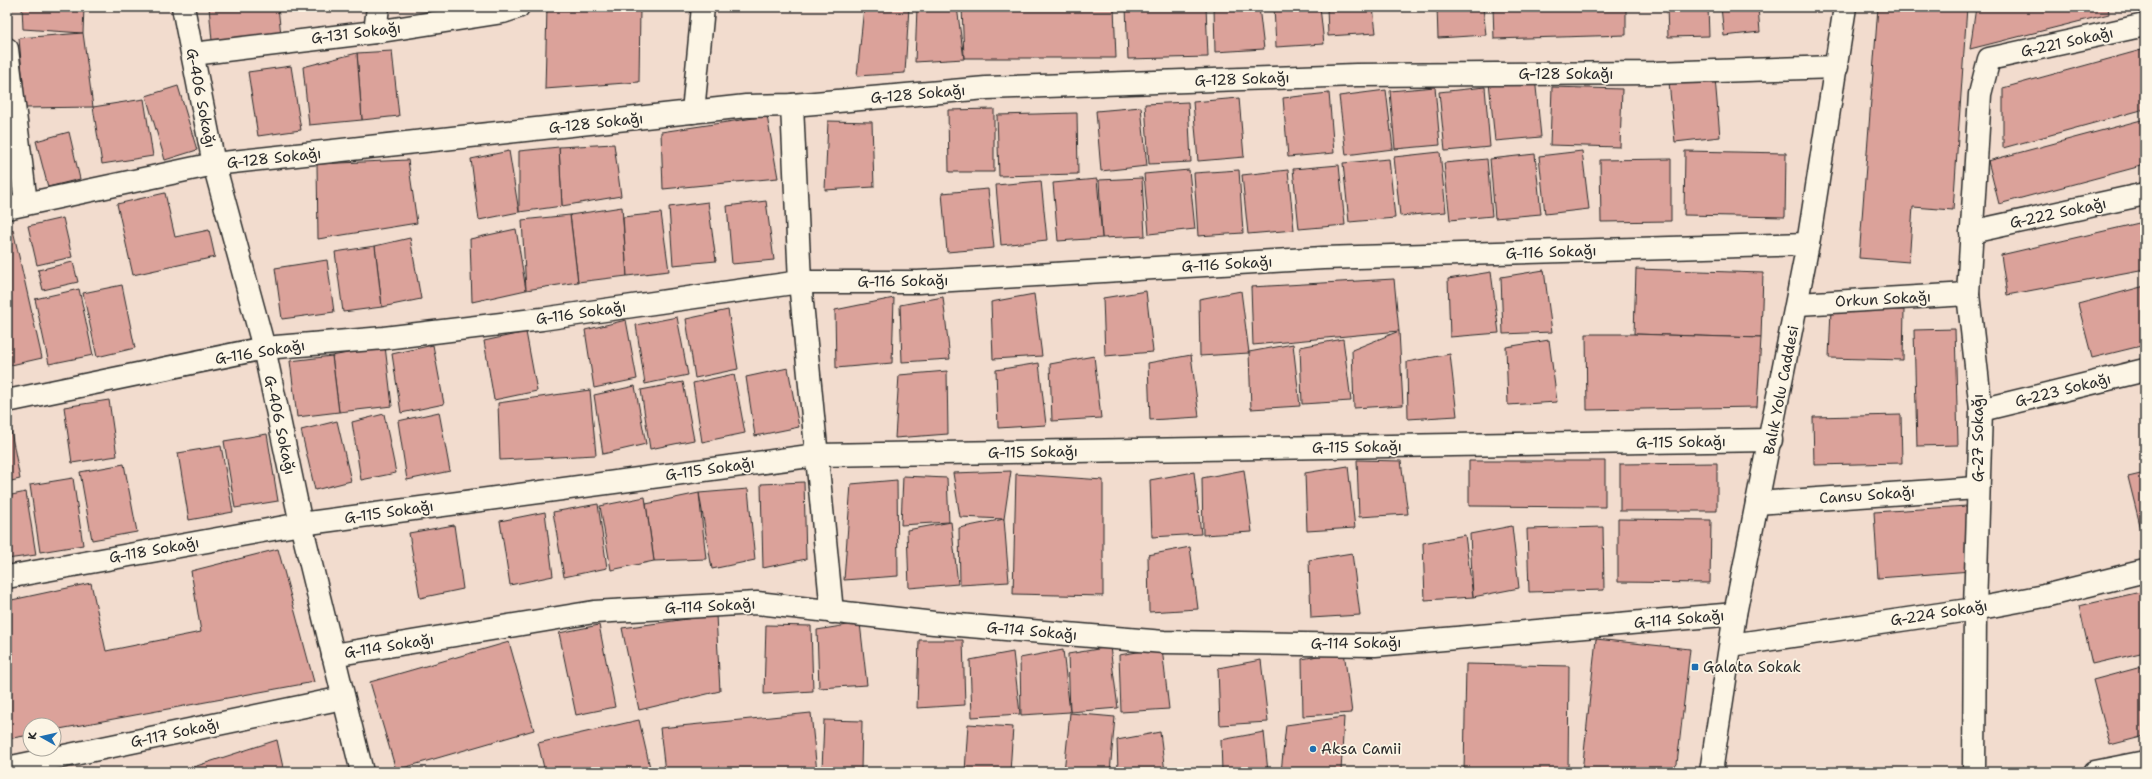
<svg xmlns="http://www.w3.org/2000/svg" width="2152" height="779" font-family="'Shantell Sans',sans-serif">
<style>
.building{fill:#dba29a;stroke:#2b2b2b}
.lines{fill:none;stroke-linecap:round;stroke-linejoin:round}
.minor-casing{stroke:#2b2b2b;stroke-width:25}
.secondary-casing{stroke:#2b2b2b;stroke-width:25}
.minor{stroke:#fcf5e5;stroke-width:22}
.secondary{stroke:#fcf5e5;stroke-width:22}
.poi-dot{fill:#1f6fb2;stroke:#fcf5e5;stroke-width:1.5}
.labels{text-anchor:middle;stroke-width:3.5;stroke-linejoin:round;paint-order:stroke}
.street-label{font-size:15px;fill:#2b2b2b;stroke:#fcf5e5}
.poi-label{font-size:15px;fill:#2b2b2b;stroke:#fcf5e5;text-anchor:start}
</style>
<rect width="100%" height="100%" fill="#f2dcce"/>
<filter id="ink" filterUnits="userSpaceOnUse"><feTurbulence type="fractalNoise" baseFrequency=".025" numOctaves="2"/><feDisplacementMap in="SourceGraphic" scale="8" xChannelSelector="R" yChannelSelector="G"/><feConvolveMatrix kernelMatrix="1 2 1 2 8 2 1 2 1" color-interpolation-filters="sRGB"/></filter>
<g filter="url(#ink)">
<!-- building -->
<g class="building">
<polygon points="22,7 84,7 83,33 23,29"/>
<polygon points="209,7 278,7 281,35 212,41"/>
<polygon points="547,7 640,7 639,82 545,89"/>
<polygon points="864,7 909,7 905,73 857,76"/>
<polygon points="917,7 957,7 964,59 915,62"/>
<polygon points="962,7 1114,7 1116,58 964,58"/>
<polygon points="1126,7 1206,7 1208,57 1128,59"/>
<polygon points="1214,7 1259,7 1264,49 1215,52"/>
<polygon points="1274,7 1320,7 1324,44 1276,47"/>
<polygon points="1327,7 1373,7 1376,33 1328,36"/>
<polygon points="1437,7 1483,7 1486,35 1438,38"/>
<polygon points="1493,7 1626,7 1626,35 1494,39"/>
<polygon points="1667,7 1708,7 1709,36 1668,37"/>
<polygon points="1721,7 1758,7 1760,32 1724,36"/>
<polygon points="1878,7 1967,7 1953,210 1913,207 1909,262 1859,258"/>
<polygon points="1976,7 2108,7 2109,14 1970,49"/>
<polygon points="83,33 93,107 25,108 19,38"/>
<polygon points="2145,49 2145,109 2003,148 2003,88"/>
<polygon points="392,51 399,116 362,120 357,53"/>
<polygon points="357,53 362,120 309,125 303,67"/>
<polygon points="291,66 301,130 258,136 248,72"/>
<polygon points="1535,77 1541,137 1495,141 1489,82"/>
<polygon points="1715,78 1720,137 1675,142 1669,82"/>
<polygon points="178,86 197,150 165,160 146,96"/>
<polygon points="1435,87 1440,145 1395,149 1390,91"/>
<polygon points="1485,87 1490,147 1445,151 1439,92"/>
<polygon points="1552,87 1622,89 1620,147 1550,145"/>
<polygon points="1386,90 1393,149 1346,155 1339,96"/>
<polygon points="1329,93 1334,153 1288,157 1283,98"/>
<polygon points="1239,98 1244,157 1198,161 1193,102"/>
<polygon points="144,99 153,156 102,164 93,107"/>
<polygon points="1188,102 1191,162 1149,164 1145,104"/>
<polygon points="1141,107 1147,166 1101,171 1096,111"/>
<polygon points="994,109 994,172 949,172 948,110"/>
<polygon points="1077,113 1078,174 999,176 997,115"/>
<polygon points="767,116 778,178 663,189 661,132"/>
<polygon points="2145,119 2145,165 1999,204 1988,161"/>
<polygon points="828,121 872,122 874,187 825,190"/>
<polygon points="69,132 80,179 48,187 36,141"/>
<polygon points="614,144 621,196 562,206 559,147"/>
<polygon points="559,147 562,206 519,212 519,151"/>
<polygon points="509,151 519,212 479,220 471,159"/>
<polygon points="1582,151 1589,209 1545,214 1539,156"/>
<polygon points="1685,151 1786,153 1785,217 1684,215"/>
<polygon points="1440,152 1446,212 1400,216 1394,157"/>
<polygon points="1535,154 1541,214 1495,218 1490,159"/>
<polygon points="1389,159 1395,218 1349,222 1343,163"/>
<polygon points="1487,159 1492,216 1450,220 1444,163"/>
<polygon points="1671,159 1671,221 1601,222 1600,160"/>
<polygon points="408,160 417,223 318,239 317,164"/>
<polygon points="1339,165 1345,225 1299,229 1293,169"/>
<polygon points="1189,170 1195,229 1149,234 1144,174"/>
<polygon points="1239,170 1243,233 1198,236 1194,173"/>
<polygon points="1288,170 1294,230 1248,234 1242,175"/>
<polygon points="1142,178 1145,236 1102,238 1099,180"/>
<polygon points="1097,179 1102,238 1058,241 1053,183"/>
<polygon points="1041,181 1047,240 1001,245 996,185"/>
<polygon points="988,189 994,248 947,252 942,193"/>
<polygon points="165,193 175,237 209,230 215,257 133,275 117,204"/>
<polygon points="766,201 774,260 732,264 727,206"/>
<polygon points="708,202 716,261 673,265 669,207"/>
<polygon points="622,207 627,276 578,282 570,215"/>
<polygon points="661,213 669,271 627,276 623,217"/>
<polygon points="570,215 578,282 526,290 522,220"/>
<polygon points="63,218 72,257 37,265 28,226"/>
<polygon points="2139,223 2145,243 2145,269 2007,295 2001,255"/>
<polygon points="516,229 526,290 472,302 470,239"/>
<polygon points="13,230 42,358 7,366 7,231"/>
<polygon points="410,238 421,299 382,307 375,246"/>
<polygon points="375,246 382,307 343,312 335,252"/>
<polygon points="327,260 334,312 282,319 275,268"/>
<polygon points="73,262 78,282 43,290 38,270"/>
<polygon points="1636,269 1763,273 1761,338 1634,334"/>
<polygon points="1544,270 1552,332 1503,334 1501,277"/>
<polygon points="1491,272 1499,333 1450,337 1448,279"/>
<polygon points="1394,279 1399,331 1253,345 1251,287"/>
<polygon points="122,285 135,348 97,357 83,293"/>
<polygon points="2145,286 2145,345 2092,358 2078,304"/>
<polygon points="79,289 93,355 49,364 35,299"/>
<polygon points="1146,291 1153,352 1105,356 1103,298"/>
<polygon points="1241,291 1249,353 1200,356 1199,299"/>
<polygon points="1034,294 1042,356 993,359 991,302"/>
<polygon points="943,297 950,359 902,362 900,305"/>
<polygon points="894,298 892,363 836,368 835,310"/>
<polygon points="1831,309 1904,310 1903,360 1829,358"/>
<polygon points="728,310 738,369 695,378 686,319"/>
<polygon points="677,317 688,375 645,384 636,325"/>
<polygon points="626,320 637,379 594,388 585,330"/>
<polygon points="1955,329 1958,445 1917,446 1914,330"/>
<polygon points="1399,331 1403,405 1354,408 1352,350"/>
<polygon points="526,332 537,391 494,400 484,341"/>
<polygon points="1586,334 1634,334 1761,338 1757,407 1587,410"/>
<polygon points="1343,339 1351,401 1302,404 1300,347"/>
<polygon points="1549,340 1557,402 1508,405 1506,347"/>
<polygon points="1293,344 1300,406 1251,409 1249,352"/>
<polygon points="433,345 444,404 401,413 392,354"/>
<polygon points="385,346 392,406 339,412 332,356"/>
<polygon points="1450,354 1457,416 1408,419 1407,362"/>
<polygon points="1191,355 1199,417 1150,420 1148,363"/>
<polygon points="332,356 339,412 297,417 290,361"/>
<polygon points="1094,356 1101,418 1052,421 1050,364"/>
<polygon points="1039,363 1046,425 998,428 996,370"/>
<polygon points="788,368 799,427 755,436 746,377"/>
<polygon points="947,371 948,434 895,438 899,375"/>
<polygon points="734,374 745,433 702,442 693,383"/>
<polygon points="683,382 694,440 650,449 641,390"/>
<polygon points="635,386 646,444 603,454 594,395"/>
<polygon points="590,390 596,455 500,460 498,403"/>
<polygon points="109,400 117,456 72,463 64,407"/>
<polygon points="439,412 450,471 407,480 398,421"/>
<polygon points="384,414 396,473 361,480 352,422"/>
<polygon points="1901,415 1902,463 1814,465 1813,417"/>
<polygon points="9,420 20,479 7,482 7,421"/>
<polygon points="337,421 351,481 315,490 301,430"/>
<polygon points="267,434 278,501 235,508 224,441"/>
<polygon points="221,446 233,512 189,520 178,453"/>
<polygon points="1357,460 1401,461 1408,514 1359,517"/>
<polygon points="1469,461 1605,461 1605,507 1469,506"/>
<polygon points="1717,463 1717,511 1620,511 1620,464"/>
<polygon points="124,464 137,532 92,540 80,472"/>
<polygon points="1348,466 1355,528 1307,531 1305,473"/>
<polygon points="1244,470 1252,532 1203,535 1202,478"/>
<polygon points="1011,471 1004,519 960,517 953,473"/>
<polygon points="1194,472 1201,534 1152,537 1150,480"/>
<polygon points="2145,473 2145,545 2128,477"/>
<polygon points="1016,474 1103,480 1103,596 1013,594"/>
<polygon points="903,476 947,478 949,522 901,525"/>
<polygon points="73,478 83,545 40,552 30,485"/>
<polygon points="897,480 898,576 844,580 851,484"/>
<polygon points="804,482 806,559 763,568 761,484"/>
<polygon points="748,489 755,560 712,569 699,493"/>
<polygon points="26,492 36,555 7,559 7,496"/>
<polygon points="699,493 706,559 654,561 646,504"/>
<polygon points="645,497 654,561 611,570 600,506"/>
<polygon points="598,504 607,568 564,577 553,512"/>
<polygon points="1967,506 1971,571 1878,578 1874,512"/>
<polygon points="545,512 553,576 510,585 500,521"/>
<polygon points="1004,519 1009,582 960,585 959,528"/>
<polygon points="1618,519 1711,520 1710,583 1618,582"/>
<polygon points="951,522 958,584 909,588 907,530"/>
<polygon points="454,525 463,589 420,598 409,533"/>
<polygon points="1512,526 1519,588 1473,597 1470,534"/>
<polygon points="1603,527 1604,590 1529,592 1527,529"/>
<polygon points="1465,535 1473,597 1425,600 1423,543"/>
<polygon points="1190,547 1198,609 1149,612 1148,555"/>
<polygon points="278,549 314,682 54,730 54,725 30,725 30,735 7,739 7,601 91,583 106,651 201,632 191,571"/>
<polygon points="1352,553 1360,615 1311,618 1309,560"/>
<polygon points="2145,591 2145,652 2092,664 2079,606"/>
<polygon points="716,615 720,691 639,710 622,628"/>
<polygon points="860,623 867,685 819,688 817,630"/>
<polygon points="599,625 615,707 576,715 559,633"/>
<polygon points="766,625 811,626 813,691 764,694"/>
<polygon points="1596,639 1690,649 1677,764 1670,772 1582,772"/>
<polygon points="919,640 963,640 965,705 917,708"/>
<polygon points="509,642 534,730 396,770 370,682"/>
<polygon points="1110,647 1118,708 1070,712 1068,654"/>
<polygon points="1162,648 1169,709 1121,712 1119,655"/>
<polygon points="1063,650 1070,712 1021,715 1020,658"/>
<polygon points="1344,651 1352,713 1303,716 1302,659"/>
<polygon points="1013,652 1020,714 972,717 970,660"/>
<polygon points="1261,660 1268,722 1220,725 1218,668"/>
<polygon points="1466,664 1569,666 1568,772 1464,772"/>
<polygon points="2145,666 2145,736 2110,745 2093,680"/>
<polygon points="811,713 817,772 665,772 660,728"/>
<polygon points="1070,713 1115,717 1110,772 1064,772"/>
<polygon points="1344,717 1341,772 1281,772 1286,725"/>
<polygon points="639,720 651,772 545,772 538,743"/>
<polygon points="824,720 862,721 861,771 822,770"/>
<polygon points="968,724 1013,727 1010,772 965,772"/>
<polygon points="1160,732 1165,772 1118,772 1117,740"/>
<polygon points="1264,732 1268,772 1222,772 1221,740"/>
<polygon points="277,740 284,772 178,772"/>
</g>
<g class="lines">
<defs>
<g id="minor">
<polyline points="183,7 214,164 264,348 301,524 362,772"/>
<polyline points="375,32 378,7"/>
<polyline points="7,49 26,203"/>
<polyline points="193,54 375,32 503,12 518,7"/>
<polyline points="792,105 800,282 832,612"/>
<polyline points="693,112 703,7"/>
<polyline points="7,208 214,164 746,106 792,105 986,88 1356,75 1654,73 1837,67"/>
<polyline points="1971,232 2145,194"/>
<polyline points="1798,304 1968,294"/>
<polyline points="7,401 264,348 384,338 542,319 800,282 918,282 1323,258 1808,244"/>
<polyline points="1981,410 2145,370"/>
<polyline points="1757,503 1977,488"/>
<polyline points="7,577 301,524 817,455 1771,440"/>
<polyline points="1731,645 1975,609 2044,596 2145,571"/>
<polyline points="333,655 594,612 757,603 934,623 1164,642 1375,645 1735,614"/>
<polyline points="7,768 343,698"/>
<polyline points="1974,772 1975,609 1981,410 1968,294 1980,94 1989,59 2145,25"/>
<polyline points="2095,772 2145,762"/>
</g>
<polyline id="secondary" points="1711,772 1735,614 1808,244 1845,7"/>
</defs>
<!-- minor casing -->
<use href="#minor" class="minor-casing"/>
<!-- secondary casing -->
<use href="#secondary" class="secondary-casing"/>
<!-- minor -->
<use href="#minor" class="minor"/>
<!-- secondary -->
<use href="#secondary" class="secondary"/>
</g>
</g>
<!-- markers -->
<g class="poi-dot">
<rect x="1691" y="663" width="8" height="8" rx="2"/>
<circle cx="1313" cy="749" r="4"/>
</g>
<g class="labels">
<!-- street labels -->
<g class="street-label">
<text transform="translate(356 33) rotate(-7)" y="5">G-131 Sokağı</text>
<text transform="translate(2067 42) rotate(-12)" y="5">G-221 Sokağı</text>
<text x="1566" y="79">G-128 Sokağı</text>
<text transform="translate(1242 79) rotate(-2)" y="5">G-128 Sokağı</text>
<text transform="translate(918 94) rotate(-5)" y="5">G-128 Sokağı</text>
<text transform="translate(201 98) rotate(79)" y="5">G-406 Sokağı</text>
<text transform="translate(596 123) rotate(-6)" y="5">G-128 Sokağı</text>
<text transform="translate(274 158) rotate(-6)" y="5">G-128 Sokağı</text>
<text transform="translate(2058 213) rotate(-12)" y="5">G-222 Sokağı</text>
<text transform="translate(1551 252) rotate(-2)" y="5">G-116 Sokağı</text>
<text transform="translate(1227 264) rotate(-3)" y="5">G-116 Sokağı</text>
<text transform="translate(903 281) rotate(-1)" y="5">G-116 Sokağı</text>
<text transform="translate(1883 299) rotate(-3)" y="5">Orkun Sokağı</text>
<text transform="translate(581 313) rotate(-8)" y="5">G-116 Sokağı</text>
<text transform="translate(260 352) rotate(-9)" y="5">G-116 Sokağı</text>
<text transform="translate(1781 390) rotate(-79)" y="5">Balık Yolu Caddesi</text>
<text transform="translate(2063 390) rotate(-14)" y="5">G-223 Sokağı</text>
<text transform="translate(280 425) rotate(78)" y="5">G-406 Sokağı</text>
<text transform="translate(1978 438) rotate(-90)" y="5">G-27 Sokağı</text>
<text transform="translate(1681 442) rotate(-1)" y="5">G-115 Sokağı</text>
<text transform="translate(1357 447) rotate(-1)" y="5">G-115 Sokağı</text>
<text transform="translate(1033 452) rotate(-1)" y="5">G-115 Sokağı</text>
<text transform="translate(710 469) rotate(-8)" y="5">G-115 Sokağı</text>
<text transform="translate(1867 495) rotate(-4)" y="5">Cansu Sokağı</text>
<text transform="translate(389 512) rotate(-8)" y="5">G-115 Sokağı</text>
<text transform="translate(154 550) rotate(-10)" y="5">G-118 Sokağı</text>
<text transform="translate(710 606) rotate(-3)" y="5">G-114 Sokağı</text>
<text transform="translate(1939 613) rotate(-9)" y="5">G-224 Sokağı</text>
<text transform="translate(1679 619) rotate(-5)" y="5">G-114 Sokağı</text>
<text transform="translate(1032 631) rotate(5)" y="5">G-114 Sokağı</text>
<text transform="translate(1356 643) rotate(-1)" y="5">G-114 Sokağı</text>
<text transform="translate(389 646) rotate(-9)" y="5">G-114 Sokağı</text>
<text transform="translate(175 733) rotate(-12)" y="5">G-117 Sokağı</text>
</g>
<!-- poi labels -->
<g class="poi-label">
<text x="1703" y="672">Galata Sokak</text>
<text x="1321" y="754">Aksa Camii</text>
</g>
</g>
<!-- margin -->
<rect width="2152" height="779" fill="none" stroke="#fcf5e5" stroke-width="24"/>
<rect x="12" y="12" width="2128" height="755" fill="none" stroke="#2b2b2b" stroke-width="1.5" filter="url(#ink)"/>
<!-- north arrow -->
<g transform="translate(42 737) rotate(278)"><circle r="19" fill="#fcf5e5" stroke="#a8a49b"/>
<path d="M0-3L7 15L0 10L-7 15Z" fill="#1f6fb2"/>
<text y="-6" font-size="11" font-weight="bold" text-anchor="middle" fill="#2b2b2b">K</text>
</g>
</svg>
